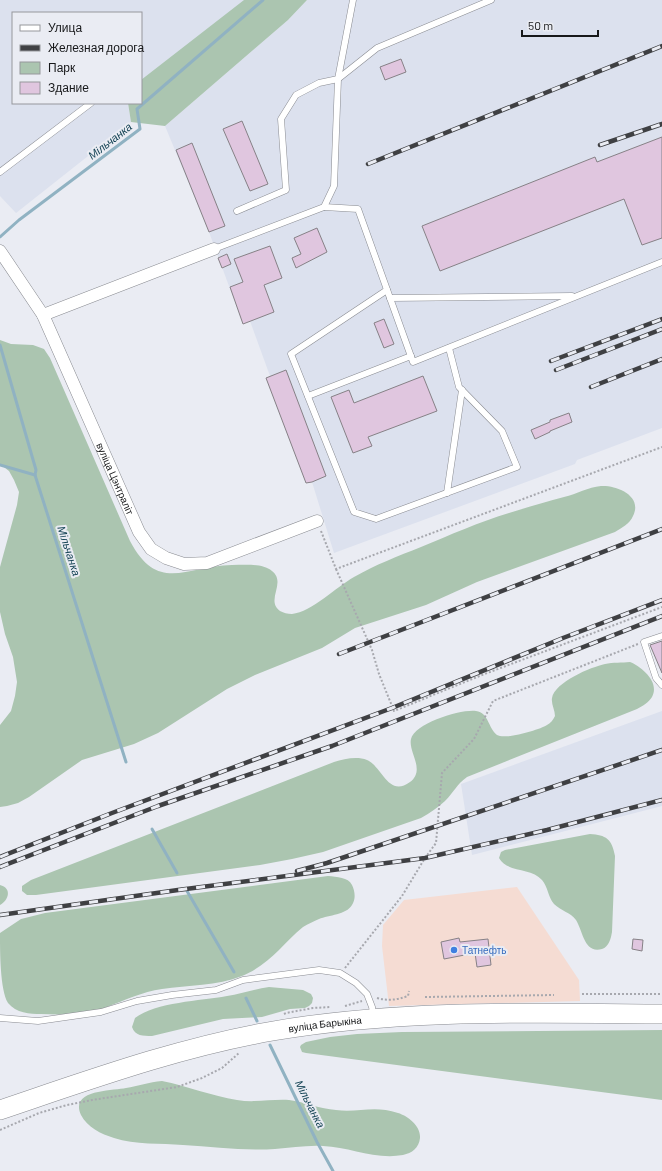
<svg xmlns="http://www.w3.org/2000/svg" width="662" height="1171" font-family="Barlow,sans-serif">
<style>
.commercial{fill:#f5dcd3}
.built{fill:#dce1ee}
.green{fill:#abc5b0}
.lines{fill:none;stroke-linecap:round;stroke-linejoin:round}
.stream{stroke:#90b2c2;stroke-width:3}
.building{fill:#e0c6df;stroke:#868186}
.service-casing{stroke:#898b91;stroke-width:7}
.minor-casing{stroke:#898b91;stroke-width:13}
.primary-casing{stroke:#898b91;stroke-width:20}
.path{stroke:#a7a8ae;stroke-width:2;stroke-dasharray:2 2;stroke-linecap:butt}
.service{stroke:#fff;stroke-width:6}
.minor{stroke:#fff;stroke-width:12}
.primary{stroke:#fff;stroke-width:19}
.rail-casing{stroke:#3f4043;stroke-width:4.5}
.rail{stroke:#eaecf3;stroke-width:3;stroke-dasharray:9;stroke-linecap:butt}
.shop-dot{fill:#3f7fe0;stroke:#eaecf3;stroke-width:1.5}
.labels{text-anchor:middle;stroke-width:4;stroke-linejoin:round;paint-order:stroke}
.street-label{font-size:10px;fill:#17181a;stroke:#eaecf3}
.shop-label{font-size:10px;fill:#366cbe;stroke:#eaecf3;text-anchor:start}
.water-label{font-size:11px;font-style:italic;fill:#0e3e50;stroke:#eaecf3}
</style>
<rect width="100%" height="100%" fill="#eaecf3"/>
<!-- commercial -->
<polygon class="commercial" points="517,887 579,980 580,1001 389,1006 382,946 383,925 404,900"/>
<!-- built -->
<g class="built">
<polygon points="0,0 246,0 141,81 141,13 13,13 13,103 128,103 131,122 16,213 0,196"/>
<polygon points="307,0 662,0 662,428 577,460 575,464 334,553 312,482 306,483 266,378 270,376 250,321 243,324 209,232 165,126 288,20"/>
<polygon points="662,711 662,806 472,855 461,784"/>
</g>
<!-- green -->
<g class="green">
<polygon points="244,0 307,0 288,20 165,126 131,122 128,103 141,103 141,80"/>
<path d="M0,340L11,344L33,345L44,349L50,358L130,541C158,594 186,566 232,565C245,565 262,563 272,571C287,583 265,600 280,611C284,613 287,614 292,614C312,612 336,587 354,577C375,565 398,556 421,547C450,535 479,522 509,513C528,507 546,502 564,497C577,494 588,487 601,486C617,485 643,496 633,516C630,524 621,528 615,532L477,582L426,605L355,628L322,648L255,675L227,689L158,733L134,744L82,760L29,797L18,803L7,806L0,807V725L11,711L15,696L17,682L13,657L5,634L0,612V567L17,505L19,492L14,480L9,471L0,464Z"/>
<path d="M630,662C642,667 660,682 652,697C649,702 643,706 637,709L467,777C456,785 454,792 445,801C437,808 430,813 421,818L323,852L292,859L260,865L36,895H27L22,891V886L31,880L334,762C344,759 357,756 367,760C382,766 388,798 410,782C426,770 408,752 411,739C415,723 461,709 476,711C489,713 488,728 497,735C505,740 539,730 547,725C551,723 553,720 555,716C555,710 551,704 552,698C555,682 591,667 605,664C613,662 622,663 630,662Z"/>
<path d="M590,834C606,835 612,839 615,856L612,932C611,938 609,947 602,949C584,954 583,931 576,920C570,912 561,911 554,904C548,897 548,887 542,880C531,867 507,873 499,858L501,852L505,850Z"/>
<path d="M328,876C337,877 348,877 352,885C355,891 356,899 352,905C346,915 329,915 319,919C314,921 308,924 303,927C294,934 287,942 279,950C269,960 255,971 242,976C217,986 188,985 162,989C142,992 125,1000 107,1007C86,1015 63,1015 41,1014C30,1014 16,1013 8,1003C0,990 0,951 0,933L21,919L45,913Z"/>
<path d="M0,885C12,888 9,900 0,905Z"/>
<path d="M269,987L303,990L311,994L313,998L312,1003L309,1006L305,1008L290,1009L262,1017L223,1019L152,1036C143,1036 135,1036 132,1027L135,1018C156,1002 200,1001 227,996C241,994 255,989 269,987Z"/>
<polygon points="662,1030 662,1100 306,1053 302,1052 300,1047 301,1045 306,1042 330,1037 357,1034 402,1032"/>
<path d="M162,1081C187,1086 212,1096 237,1100C254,1103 271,1099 289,1100C305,1102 320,1109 336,1110C358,1113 374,1105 398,1113C408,1116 421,1126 420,1138C419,1148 412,1153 403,1155C375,1160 350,1147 323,1146C307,1145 291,1148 275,1149C245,1151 214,1147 183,1145C161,1143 135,1145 114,1138C101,1134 87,1127 81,1115C69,1089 113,1091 126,1088C138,1086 149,1082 162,1081Z"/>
</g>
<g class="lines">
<!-- stream -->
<g class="stream">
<polyline points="0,237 19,220 140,129 137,109 263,0"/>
<polyline points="0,345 36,470 35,475 126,762"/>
<polyline points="0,465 35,475"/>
<polyline points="152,829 177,873"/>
<polyline points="187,891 234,972"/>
<polyline points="246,998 257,1021"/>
<polyline points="270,1045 317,1142 333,1171"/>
</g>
</g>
<!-- building -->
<g class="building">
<polygon points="401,59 406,72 385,80 380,67"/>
<polygon points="242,121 268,184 250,191 223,129"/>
<polygon points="662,137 662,238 642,245 624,199 440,271 422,226 595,157 597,162"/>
<polygon points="192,143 225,226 209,232 176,150"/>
<polygon points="317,228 327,252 296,268 292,258 301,254 294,238"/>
<polygon points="270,246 282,278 264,285 274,312 243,324 230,287 243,282 234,259"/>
<polygon points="227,254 231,264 222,268 218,258"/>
<polygon points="384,319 394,344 384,348 374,323"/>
<polygon points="286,370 326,476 312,482 306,483 266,378"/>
<polygon points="423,376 437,411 368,437 372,446 353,453 331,397 349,390 354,403"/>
<polygon points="569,413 572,422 550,431 550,432 535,439 531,430 550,422 550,420"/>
<polygon points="662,641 662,673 650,645"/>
<polygon points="459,938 460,942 488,939 491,965 477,967 475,953 444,959 441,942"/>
<polygon points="633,939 643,940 642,951 632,949"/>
</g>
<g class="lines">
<defs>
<g id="service">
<polyline points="0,172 91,103"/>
<polyline points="324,207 358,209 413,362 662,262"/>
<polyline points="237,211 286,190 281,119 296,95 319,83 338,79 353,0"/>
<polyline points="214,249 324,207 334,186 338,79 377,48 491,0"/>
<polyline points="387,290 291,354 354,512 376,519 517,467 502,431 459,387 449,348"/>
<polyline points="390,298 572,296"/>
<polyline points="308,396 411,356"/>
<polyline points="447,493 462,390"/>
<polyline points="662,636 644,642 656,678 662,685"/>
<polyline points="0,1018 38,1021 101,1012 137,1001 172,995 216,990 243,980 319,970 340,973 356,983 367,994 372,1007 374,1017"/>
</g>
<g id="minor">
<path id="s1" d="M0,251L43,315L139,532L151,549L166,558L184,564L207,563L317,521"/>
<polyline points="43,315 214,249"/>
</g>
<g id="primary">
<path id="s2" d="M0,1110C89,1080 180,1047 273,1031C399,1009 535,1013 662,1014"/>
</g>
</defs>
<!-- service casing -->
<use href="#service" class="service-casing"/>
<!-- minor casing -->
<use href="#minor" class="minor-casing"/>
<!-- primary casing -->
<use href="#primary" class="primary-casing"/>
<!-- path -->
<g class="path">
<polyline points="321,531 336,569 662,447"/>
<polyline points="336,569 372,650 379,674 394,711 482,675 662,607"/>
<polyline points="345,968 402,896 425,858 436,843 442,773 474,739 493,701 638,644"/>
<polyline points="582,994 662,994"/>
<polyline points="425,997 554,995"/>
<path d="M377,998C388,1001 397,1000 408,996L409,991"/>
<polyline points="345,1006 362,1001"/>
<polyline points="284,1014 286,1013 313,1008 331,1007"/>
<polyline points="0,1130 39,1113 67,1105 92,1100 177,1087 202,1078 222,1068 239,1053"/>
</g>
<!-- service -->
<use href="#service" class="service"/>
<!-- minor -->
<use href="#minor" class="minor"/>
<!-- primary -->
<use href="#primary" class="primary"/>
<defs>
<g id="rail">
<polyline points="600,145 662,124"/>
<polyline points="368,164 662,46"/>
<polyline points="551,361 662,319"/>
<polyline points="556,370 662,329"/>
<polyline points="591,387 662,359"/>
<polyline points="339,654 662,529"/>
<polyline points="0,857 112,813 392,708 563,638 662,600"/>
<polyline points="0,867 158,806 332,746 662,616"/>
<polyline points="297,871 327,863 662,750"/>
<polyline points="0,915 178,890 425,858 547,830 662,800"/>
</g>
</defs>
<!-- rail casing -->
<use href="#rail" class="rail-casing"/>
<!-- rail -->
<use href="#rail" class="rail"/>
</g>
<!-- markers -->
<circle class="shop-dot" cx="454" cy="950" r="4"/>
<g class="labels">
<!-- street labels -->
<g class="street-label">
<text dy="4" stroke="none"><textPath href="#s1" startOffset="256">вуліца Цэнтраліт</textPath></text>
<text dy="4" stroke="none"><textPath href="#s2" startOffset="337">вуліца Барыкіна</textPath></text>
</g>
<!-- shop labels -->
<g class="shop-label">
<text x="462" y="954">Татнефть</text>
</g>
<!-- water labels -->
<g class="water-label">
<text transform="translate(110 141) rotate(-38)" y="4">Мільчанка</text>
<text transform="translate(69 551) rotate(72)" y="4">Мільчанка</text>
<text transform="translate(310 1104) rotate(63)" y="4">Мільчанка</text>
</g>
</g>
<!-- legend -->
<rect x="12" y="12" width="130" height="92" fill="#eaecf3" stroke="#96979c"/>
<rect x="20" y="25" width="20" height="6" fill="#ffffff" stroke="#96979c"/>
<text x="48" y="32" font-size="12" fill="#17181a">Улица</text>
<rect x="20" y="45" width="20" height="6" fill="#3f4043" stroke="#96979c"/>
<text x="48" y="52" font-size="12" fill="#17181a">Железная дорога</text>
<rect x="20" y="62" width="20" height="12" fill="#abc5b0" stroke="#96979c"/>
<text x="48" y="72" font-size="12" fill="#17181a">Парк</text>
<rect x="20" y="82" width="20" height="12" fill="#e0c6df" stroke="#96979c"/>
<text x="48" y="92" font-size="12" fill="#17181a">Здание</text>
<!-- scale -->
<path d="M522 30v6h76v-6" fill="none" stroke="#17181a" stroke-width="2"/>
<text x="528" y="30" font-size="12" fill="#17181a" stroke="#eaecf3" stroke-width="3" paint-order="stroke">50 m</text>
</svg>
